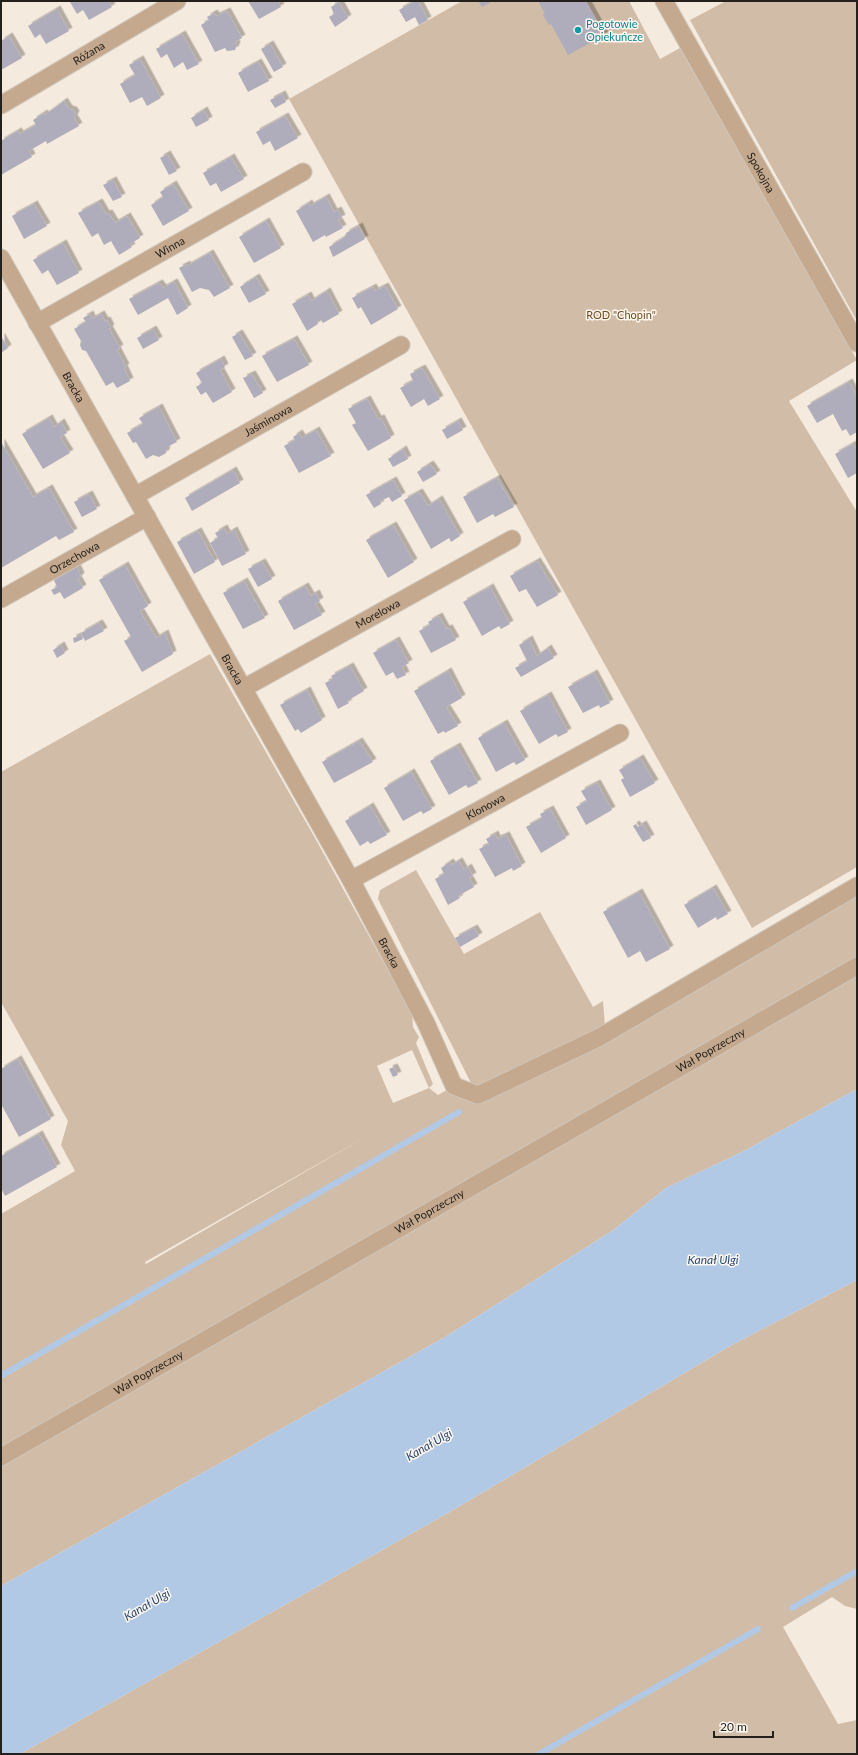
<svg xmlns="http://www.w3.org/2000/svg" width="858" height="1755" font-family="Lato,sans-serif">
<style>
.green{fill:#d1bca7;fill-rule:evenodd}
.water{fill:#b2c9e6}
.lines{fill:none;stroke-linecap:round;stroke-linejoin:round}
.stream{stroke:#b2c9e6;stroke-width:6}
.building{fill:#afadbb;filter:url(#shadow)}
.street-casing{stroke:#cfc6bb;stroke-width:19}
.street{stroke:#c4a98e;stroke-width:17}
.culture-dot{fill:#0f9aa8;stroke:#fff8f1;stroke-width:1.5}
.labels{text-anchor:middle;stroke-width:3;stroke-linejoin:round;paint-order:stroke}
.culture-label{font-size:11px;fill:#0d838f;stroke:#fff8f1;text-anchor:start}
.street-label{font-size:11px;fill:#24201c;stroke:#fff8f1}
.park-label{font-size:11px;fill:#6f4a1c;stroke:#fff8f1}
.water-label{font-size:12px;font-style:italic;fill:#294971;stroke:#fff8f1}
</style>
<defs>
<filter id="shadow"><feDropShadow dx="3.5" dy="-3.5" stdDeviation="0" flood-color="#0004"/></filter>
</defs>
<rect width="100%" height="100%" fill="#f5eade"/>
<!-- green -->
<g class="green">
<polygon points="462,1 629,1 660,59 680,48 857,360 789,401 857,512 857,867 752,928 289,99"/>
<polygon points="726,1 857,1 857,321 690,20"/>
<path d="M210,654L315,838L412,1014L413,1027L419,1037L416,1043L433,1084L429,1088L438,1095L454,1086L478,1095L857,885V1089L742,1152L666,1188L612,1231L445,1337L1,1586V1214L75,1171L61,1145L68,1121L1,1002V772ZM412,1050L429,1088L393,1103L377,1066ZM369,1135L146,1264L145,1262Z"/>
<polygon points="416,870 464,954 540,912 593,1007 603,1001 605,1027 475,1091 378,899 380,890"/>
<polygon points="857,1280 857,1609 845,1606 832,1597 783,1627 838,1724 857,1720 857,1754 20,1754 448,1513 730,1346"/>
</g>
<!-- water -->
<polygon class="water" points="857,1089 857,1280 730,1346 448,1513 20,1754 1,1754 1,1586 445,1337 612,1231 666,1188 742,1152"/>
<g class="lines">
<!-- stream -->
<g class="stream">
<polyline points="1,1376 459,1112"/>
<polyline points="792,1608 857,1571"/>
<polyline points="539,1754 758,1629"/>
</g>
</g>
<!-- building -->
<g class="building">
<polygon points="72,1 108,1 112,7 89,20 83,10 77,14 70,2"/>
<polygon points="248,1 278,1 281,7 259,19"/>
<polygon points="415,1 418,1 428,20 419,25 415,17 406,22 399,10"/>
<polygon points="478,1 493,1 482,7"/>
<polygon points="538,1 586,1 605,35 568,55 551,24 549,25 543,15 545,14"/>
<polygon points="339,2 348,18 335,27 329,17 334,14 331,7"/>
<polygon points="57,9 69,31 46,44 40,34 35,38 28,26"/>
<polygon points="227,11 242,38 235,42 237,45 235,50 227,51 225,48 215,52 201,25 209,20 207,17 214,13 216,16"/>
<polygon points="182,34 199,64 187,70 183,62 174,68 167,54 161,58 156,49"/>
<polygon points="9,36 22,58 1,70 1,41"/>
<polygon points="270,44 283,67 274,72 261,49"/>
<polygon points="140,59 161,98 147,106 142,97 130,103 120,84 135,75 129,65"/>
<polygon points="258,62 269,81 248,92 238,73"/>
<polygon points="282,94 286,102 275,108 270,100"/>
<polygon points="64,101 69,109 73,110 76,114 74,118 79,126 47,144 46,141 29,151 32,157 1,175 1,141 18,131 20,134 36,125 33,120 44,113 45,115"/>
<polygon points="204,110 209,120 196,127 191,118"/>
<polygon points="285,116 298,138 275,151 270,141 263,145 256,132"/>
<polygon points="167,154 177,171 169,175 160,158"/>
<polygon points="231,157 244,179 221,192 216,183 210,186 203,173"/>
<polygon points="113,180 122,197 113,201 103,185"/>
<polygon points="173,184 189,211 163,226 151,205 163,197 160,192"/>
<polygon points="326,197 334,212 338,210 342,218 338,220 343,228 326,237 325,235 313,242 296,211 309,203 310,206"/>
<polygon points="99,202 106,214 109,213 115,223 127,216 140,238 130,244 132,247 119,255 111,241 104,245 98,233 92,237 78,213"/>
<polygon points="34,204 47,226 24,239 12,216"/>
<polygon points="266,221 281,248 254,263 239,237"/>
<polygon points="359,226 365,239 333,257 329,247 345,237 346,233"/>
<polygon points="63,243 79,273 57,285 48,270 42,274 33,260"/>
<polygon points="210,253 230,288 214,297 209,290 200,288 192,292 179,268 187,264 187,266"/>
<polygon points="256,277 266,294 249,303 240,287"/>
<polygon points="174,282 188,308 177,315 168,298 138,315 129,299 159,283 163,288"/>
<polygon points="385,286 398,309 371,325 361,307 358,309 352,298 373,287 375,291"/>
<polygon points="327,291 339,314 323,323 321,320 317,322 318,324 307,331 292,304 308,295 311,301"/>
<polygon points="90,314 92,319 101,314 105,321 107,320 111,328 109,329 120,348 117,350 126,367 124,368 130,381 117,388 113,382 106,386 86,351 82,350 80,345 81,341 74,329 86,322 83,318"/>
<polygon points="153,329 159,340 143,349 137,338"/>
<polygon points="239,333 253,356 245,360 232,337"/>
<polygon points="1,336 8,348 1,353"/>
<polygon points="294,339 309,365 277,382 262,356"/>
<polygon points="221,359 225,367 220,370 232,392 213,403 206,392 201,395 196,387 202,383 196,373"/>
<polygon points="422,368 440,399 428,406 424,399 411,407 400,388 413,381 410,374"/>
<polygon points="252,374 263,393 254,398 243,378"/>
<polygon points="849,382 857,397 857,432 850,436 846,429 842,431 833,414 817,423 807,406"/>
<polygon points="367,399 378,419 381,418 391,438 368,451 352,425 356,423 348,409"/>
<polygon points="159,407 177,442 167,447 166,453 159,457 153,455 146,459 136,442 133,443 127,433 143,424 139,418"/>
<polygon points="49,418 54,427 61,422 67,433 60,437 70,453 43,469 22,434"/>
<polygon points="458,421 463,430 447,439 442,430"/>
<polygon points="316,430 331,456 299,473 284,446 295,440 293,437 299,433 302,438"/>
<polygon points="1,442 33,497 49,488 74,532 59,540 56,536 1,568"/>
<polygon points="853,444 857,451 857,473 848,478 835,454"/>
<polygon points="403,449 408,459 393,467 388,459"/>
<polygon points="430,464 437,474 423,482 417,472"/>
<polygon points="233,470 240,483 192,511 185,498"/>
<polygon points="497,478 514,507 495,517 493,514 477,523 463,497"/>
<polygon points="393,480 402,496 392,502 389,497 380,501 381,504 374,508 366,495"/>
<polygon points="419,492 428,506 439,499 460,536 451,542 449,538 431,549 404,500"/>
<polygon points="89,494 97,509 82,517 74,502"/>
<polygon points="393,525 414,562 388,578 366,540"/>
<polygon points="224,528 227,534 234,530 246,554 222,566 210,543 218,538 215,533"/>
<polygon points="198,531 215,562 194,574 177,542"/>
<polygon points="537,561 558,595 537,607 526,589 519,592 510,576"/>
<polygon points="262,562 272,579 258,587 248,569"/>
<polygon points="76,565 81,576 78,579 83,588 64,599 60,592 54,595 51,590 57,587 53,578"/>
<polygon points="125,565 148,606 140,611 156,638 165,633 173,654 142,672 124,641 131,637 99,580"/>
<polygon points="244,581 265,618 243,629 223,593"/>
<polygon points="305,586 311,596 316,593 320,601 315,604 322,615 294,630 278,601"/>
<polygon points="490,587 510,624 501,629 499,626 482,636 463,602"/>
<polygon points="439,616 446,629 449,628 456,640 431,653 419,631 430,625 428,622"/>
<polygon points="99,623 104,631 85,641 81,633"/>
<polygon points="81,635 83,639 74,643 73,638"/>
<polygon points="529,639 537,656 548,648 554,658 521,677 515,668 531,659 527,661 519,645"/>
<polygon points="396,640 409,663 402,667 406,675 397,679 393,672 386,676 373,653"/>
<polygon points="61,645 65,653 57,658 53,650"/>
<polygon points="350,666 364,691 347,701 349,703 338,709 325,683 333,679 331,676"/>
<polygon points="448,671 462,698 446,707 458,726 445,733 444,731 438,734 414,691"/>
<polygon points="594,673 610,703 600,708 599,705 583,713 568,687"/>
<polygon points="307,690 322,720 301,733 298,729 295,731 280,705"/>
<polygon points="548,695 568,732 558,737 556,734 539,744 520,711"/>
<polygon points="504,723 525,760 516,765 514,762 496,772 478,738"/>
<polygon points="359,741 373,762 334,783 322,762"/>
<polygon points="457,746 478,783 468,788 466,785 449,795 430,761"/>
<polygon points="640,758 655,783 630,797 621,780 624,778 619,770"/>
<polygon points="411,772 432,809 423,814 421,811 403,821 384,788"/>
<polygon points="597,783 612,810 586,825 576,807 587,801 581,791"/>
<polygon points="370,806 387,835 370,844 368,841 360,846 345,821"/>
<polygon points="550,809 566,838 541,853 526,827 542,818 540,814"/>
<polygon points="636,824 638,827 643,824 651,838 643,842 633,826"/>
<polygon points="495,834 497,839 506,835 522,866 513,871 512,868 495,877 479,849 489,844 486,839"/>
<polygon points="459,861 464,870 468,867 473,876 469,878 474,887 458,896 460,898 448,905 435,879 444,874 441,868 450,862 452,865"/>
<polygon points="713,888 728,914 717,920 716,917 698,928 684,905"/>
<polygon points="639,892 670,949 646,962 640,951 628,958 603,912"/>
<polygon points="474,928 479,936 460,947 455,938"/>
<polygon points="18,1059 51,1119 19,1137 1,1104 1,1069"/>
<polygon points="394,1067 398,1075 393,1077 389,1069"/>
<polygon points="39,1134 57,1167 5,1196 1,1188 1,1156"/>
</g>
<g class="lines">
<defs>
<g id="street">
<path id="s1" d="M664,1L857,343"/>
<path id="s2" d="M1,105L177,1"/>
<path id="s3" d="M1,258L351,880L426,1023L454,1086L478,1095L600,1037L857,886"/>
<path id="s4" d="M37,323L303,172"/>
<path id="s5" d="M135,496L401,345"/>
<path id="s6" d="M1,599L147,517"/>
<path id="s7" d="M244,688L512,539"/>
<path id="s8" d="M351,880L620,733"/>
<path id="s9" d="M1,1457L857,966"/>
</g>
</defs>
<!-- street casing -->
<use href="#street" class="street-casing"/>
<!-- street -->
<use href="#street" class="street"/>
</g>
<!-- markers -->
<circle class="culture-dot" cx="578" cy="30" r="4"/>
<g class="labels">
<!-- culture labels -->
<g class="culture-label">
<text x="586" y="28">Pogotowie<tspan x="586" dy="13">Opiekuńcze</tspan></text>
</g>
<!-- street labels -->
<g class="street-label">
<text dy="4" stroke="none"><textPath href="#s2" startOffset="102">Różana</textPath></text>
<text dy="4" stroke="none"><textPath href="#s1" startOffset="197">Spokojna</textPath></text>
<text dy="4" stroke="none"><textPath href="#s4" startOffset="153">Winna</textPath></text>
<text dy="4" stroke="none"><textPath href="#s3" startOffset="148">Bracka</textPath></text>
<text dy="4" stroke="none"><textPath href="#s5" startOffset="153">Jaśminowa</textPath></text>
<text dy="4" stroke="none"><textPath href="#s6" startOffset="84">Orzechowa</textPath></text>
<text dy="4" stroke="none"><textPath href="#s7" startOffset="153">Morelowa</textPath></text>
<text dy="4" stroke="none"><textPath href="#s3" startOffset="472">Bracka</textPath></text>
<text dy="4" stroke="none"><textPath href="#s8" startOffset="153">Klonowa</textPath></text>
<text dy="4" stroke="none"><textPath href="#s3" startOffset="796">Bracka</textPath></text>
<text dy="4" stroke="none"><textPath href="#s9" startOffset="818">Wał Poprzeczny</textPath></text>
<text dy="4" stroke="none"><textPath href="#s9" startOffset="494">Wał Poprzeczny</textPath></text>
<text dy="4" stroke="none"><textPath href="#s9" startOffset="170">Wał Poprzeczny</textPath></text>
</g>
<!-- park labels -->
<g class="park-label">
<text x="621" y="319">ROD "Chopin"</text>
</g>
<!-- water labels -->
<g class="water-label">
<text x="713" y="1264">Kanał Ulgi</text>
<text transform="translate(429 1445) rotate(-30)" y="4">Kanał Ulgi</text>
<text transform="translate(147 1605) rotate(-30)" y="4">Kanał Ulgi</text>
</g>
</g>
<!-- border -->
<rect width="858" height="1755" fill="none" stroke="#24201c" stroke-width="4"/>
<!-- scale -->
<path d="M714 1731v6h59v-6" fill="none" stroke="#24201c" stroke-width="2"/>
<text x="720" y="1731" font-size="12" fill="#24201c" stroke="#fff8f1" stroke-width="3" paint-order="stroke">20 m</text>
</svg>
